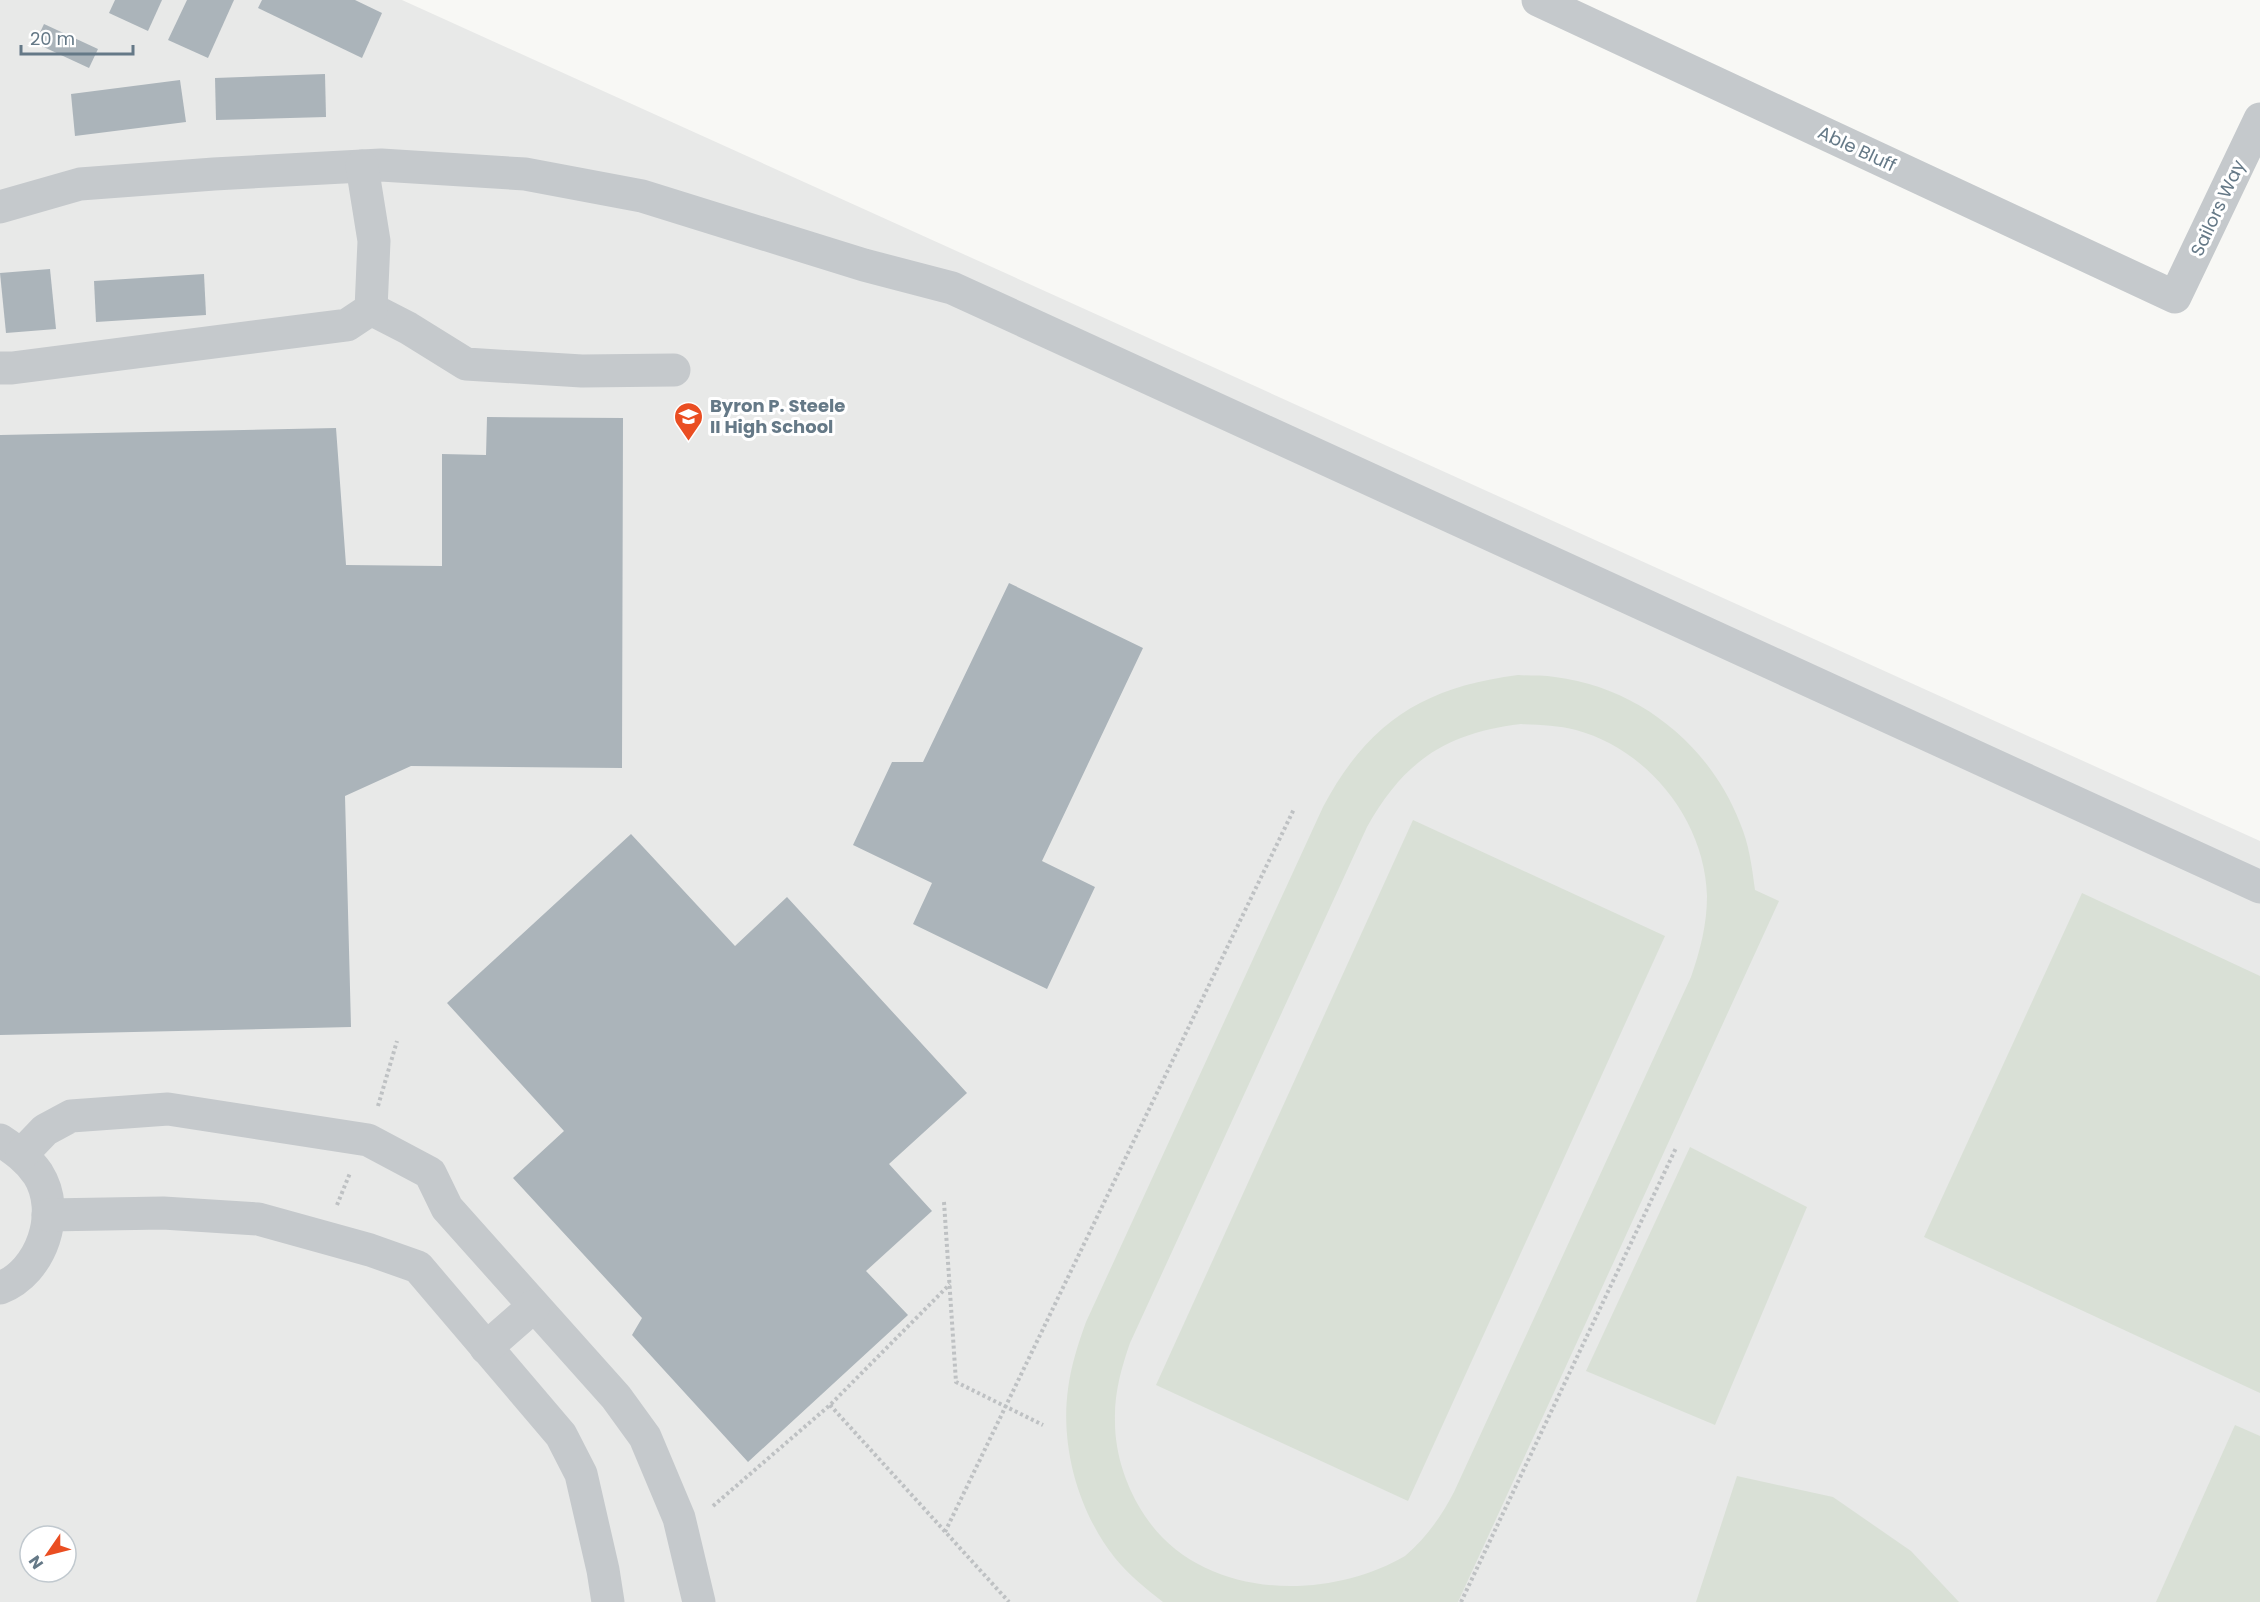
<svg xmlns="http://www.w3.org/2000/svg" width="2260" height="1602" font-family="Poppins,sans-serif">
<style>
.built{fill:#e8e9e8;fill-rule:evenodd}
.green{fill:#d9e0d6;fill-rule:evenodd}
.building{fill:#abb4ba}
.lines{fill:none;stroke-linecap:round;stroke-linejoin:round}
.path{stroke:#bec1c3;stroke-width:4;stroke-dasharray:3 3;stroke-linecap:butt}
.minor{stroke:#c5c9cc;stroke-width:33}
.labels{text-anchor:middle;stroke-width:6;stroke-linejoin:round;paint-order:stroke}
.street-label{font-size:18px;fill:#657987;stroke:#fff}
.poi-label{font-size:18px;font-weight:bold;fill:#657987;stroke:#fff;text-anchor:start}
</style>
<rect width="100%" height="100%" fill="#f8f8f5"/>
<!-- built -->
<path class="built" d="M0,0H402L2260,841V1602H0ZM30,1536H66V1572H30Z"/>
<!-- green -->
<g class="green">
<path d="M1518,675C1530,676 1543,675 1555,677C1638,687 1710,745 1740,823C1749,844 1752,867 1755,890L1779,901L1458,1602H1163C1146,1589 1129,1575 1115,1558C1079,1513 1060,1447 1068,1389C1071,1366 1078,1344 1086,1322L1323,807C1368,722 1424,687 1518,675ZM1521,724C1540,725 1558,725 1576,730C1649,750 1705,821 1707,896C1707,925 1700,951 1691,977L1454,1492C1441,1517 1426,1538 1405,1556C1326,1602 1201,1600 1145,1516C1127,1489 1115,1455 1115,1422C1114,1394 1121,1369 1130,1343L1367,827C1404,761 1446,733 1521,724Z"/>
<polygon points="1413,820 1665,936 1408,1501 1156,1385"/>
<polygon points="2082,893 2260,976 2260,1393 1924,1237"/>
<polygon points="1690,1147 1807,1207 1715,1425 1586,1371"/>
<polygon points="2235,1425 2260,1436 2260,1602 2156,1602"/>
<polygon points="1737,1476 1833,1497 1911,1551 1959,1602 1696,1602"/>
</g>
<!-- building -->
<g class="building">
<polygon points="115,0 162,0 148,31 109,13"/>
<polygon points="187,0 234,0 208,58 168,40"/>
<polygon points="262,0 355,0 382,13 362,58 258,8"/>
<polygon points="44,24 98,49 89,68 35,43"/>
<polygon points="325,74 326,117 216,120 215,78"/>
<polygon points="180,80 186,122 75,136 71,94"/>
<polygon points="50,269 56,329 6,333 0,273"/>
<polygon points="204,274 206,315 96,322 94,281"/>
<polygon points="487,417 623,418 622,768 411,766 345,796 351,1027 0,1035 0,435 336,428 346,565 442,566 442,454 486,455"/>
<polygon points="1009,583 1143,648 1042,861 1095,887 1047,989 913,924 932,883 853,845 892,762 923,762"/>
<polygon points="631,834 735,946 787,897 967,1093 889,1164 932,1211 866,1271 908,1315 748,1462 632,1335 642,1318 513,1178 564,1131 447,1003"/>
</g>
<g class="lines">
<!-- path -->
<g class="path">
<polyline points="378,1106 397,1041"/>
<polyline points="944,1202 956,1382 1043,1425"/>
<polyline points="337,1205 350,1173"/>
<polyline points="830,1405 1009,1602"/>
<polyline points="713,1506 830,1405 950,1284"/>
<polyline points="945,1532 1294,809"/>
<polyline points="1461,1602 1676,1148"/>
</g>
<!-- minor -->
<g class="minor">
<polyline points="1538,0 2175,297 2260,119"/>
<polyline points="0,207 80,184 214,174 381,165 525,174 642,196 864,265 952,288 2260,887"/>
<polyline points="371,309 408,328 466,364 582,371 674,370"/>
<polyline points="0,368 12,368 347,325 371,309 374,241 362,166"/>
<path d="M0,1140C15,1150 28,1159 38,1174C62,1212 42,1272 0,1288"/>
<polyline points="22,1154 45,1130 71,1116 168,1109 368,1140 430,1173 447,1208 616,1397 645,1437 679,1518 699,1602"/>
<polyline points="48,1215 163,1213 258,1219 370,1250 418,1267 561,1435 581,1474 603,1570 608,1602"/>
<polyline points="486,1348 534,1306"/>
</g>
</g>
<!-- icons -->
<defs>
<symbol id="school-pin" viewBox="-11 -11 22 30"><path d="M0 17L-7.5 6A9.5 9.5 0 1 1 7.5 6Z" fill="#ea4e22" stroke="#fff"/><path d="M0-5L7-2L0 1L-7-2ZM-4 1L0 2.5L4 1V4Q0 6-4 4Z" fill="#fff"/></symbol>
</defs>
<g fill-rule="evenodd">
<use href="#school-pin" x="672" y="400" width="33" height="45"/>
</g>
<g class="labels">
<!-- street labels -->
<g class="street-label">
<text transform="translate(1857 149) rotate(25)" y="6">Able Bluff</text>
<text transform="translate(2218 208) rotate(-65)" y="6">Sailors Way</text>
</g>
<!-- poi labels -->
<g class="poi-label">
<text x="710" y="412">Byron P. Steele<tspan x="710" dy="21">II High School</tspan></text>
</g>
</g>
<!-- north arrow -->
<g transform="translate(48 1554) rotate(235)"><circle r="28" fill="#ffffff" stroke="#c1c9cf" stroke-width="1.5"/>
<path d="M0-4.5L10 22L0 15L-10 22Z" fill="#ea4e22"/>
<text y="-9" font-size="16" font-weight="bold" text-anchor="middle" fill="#657987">N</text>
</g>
<!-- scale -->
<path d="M21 45v9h112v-9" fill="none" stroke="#657987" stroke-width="3"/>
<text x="30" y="45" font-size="18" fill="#657987" stroke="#ffffff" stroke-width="4.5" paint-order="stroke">20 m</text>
</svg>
